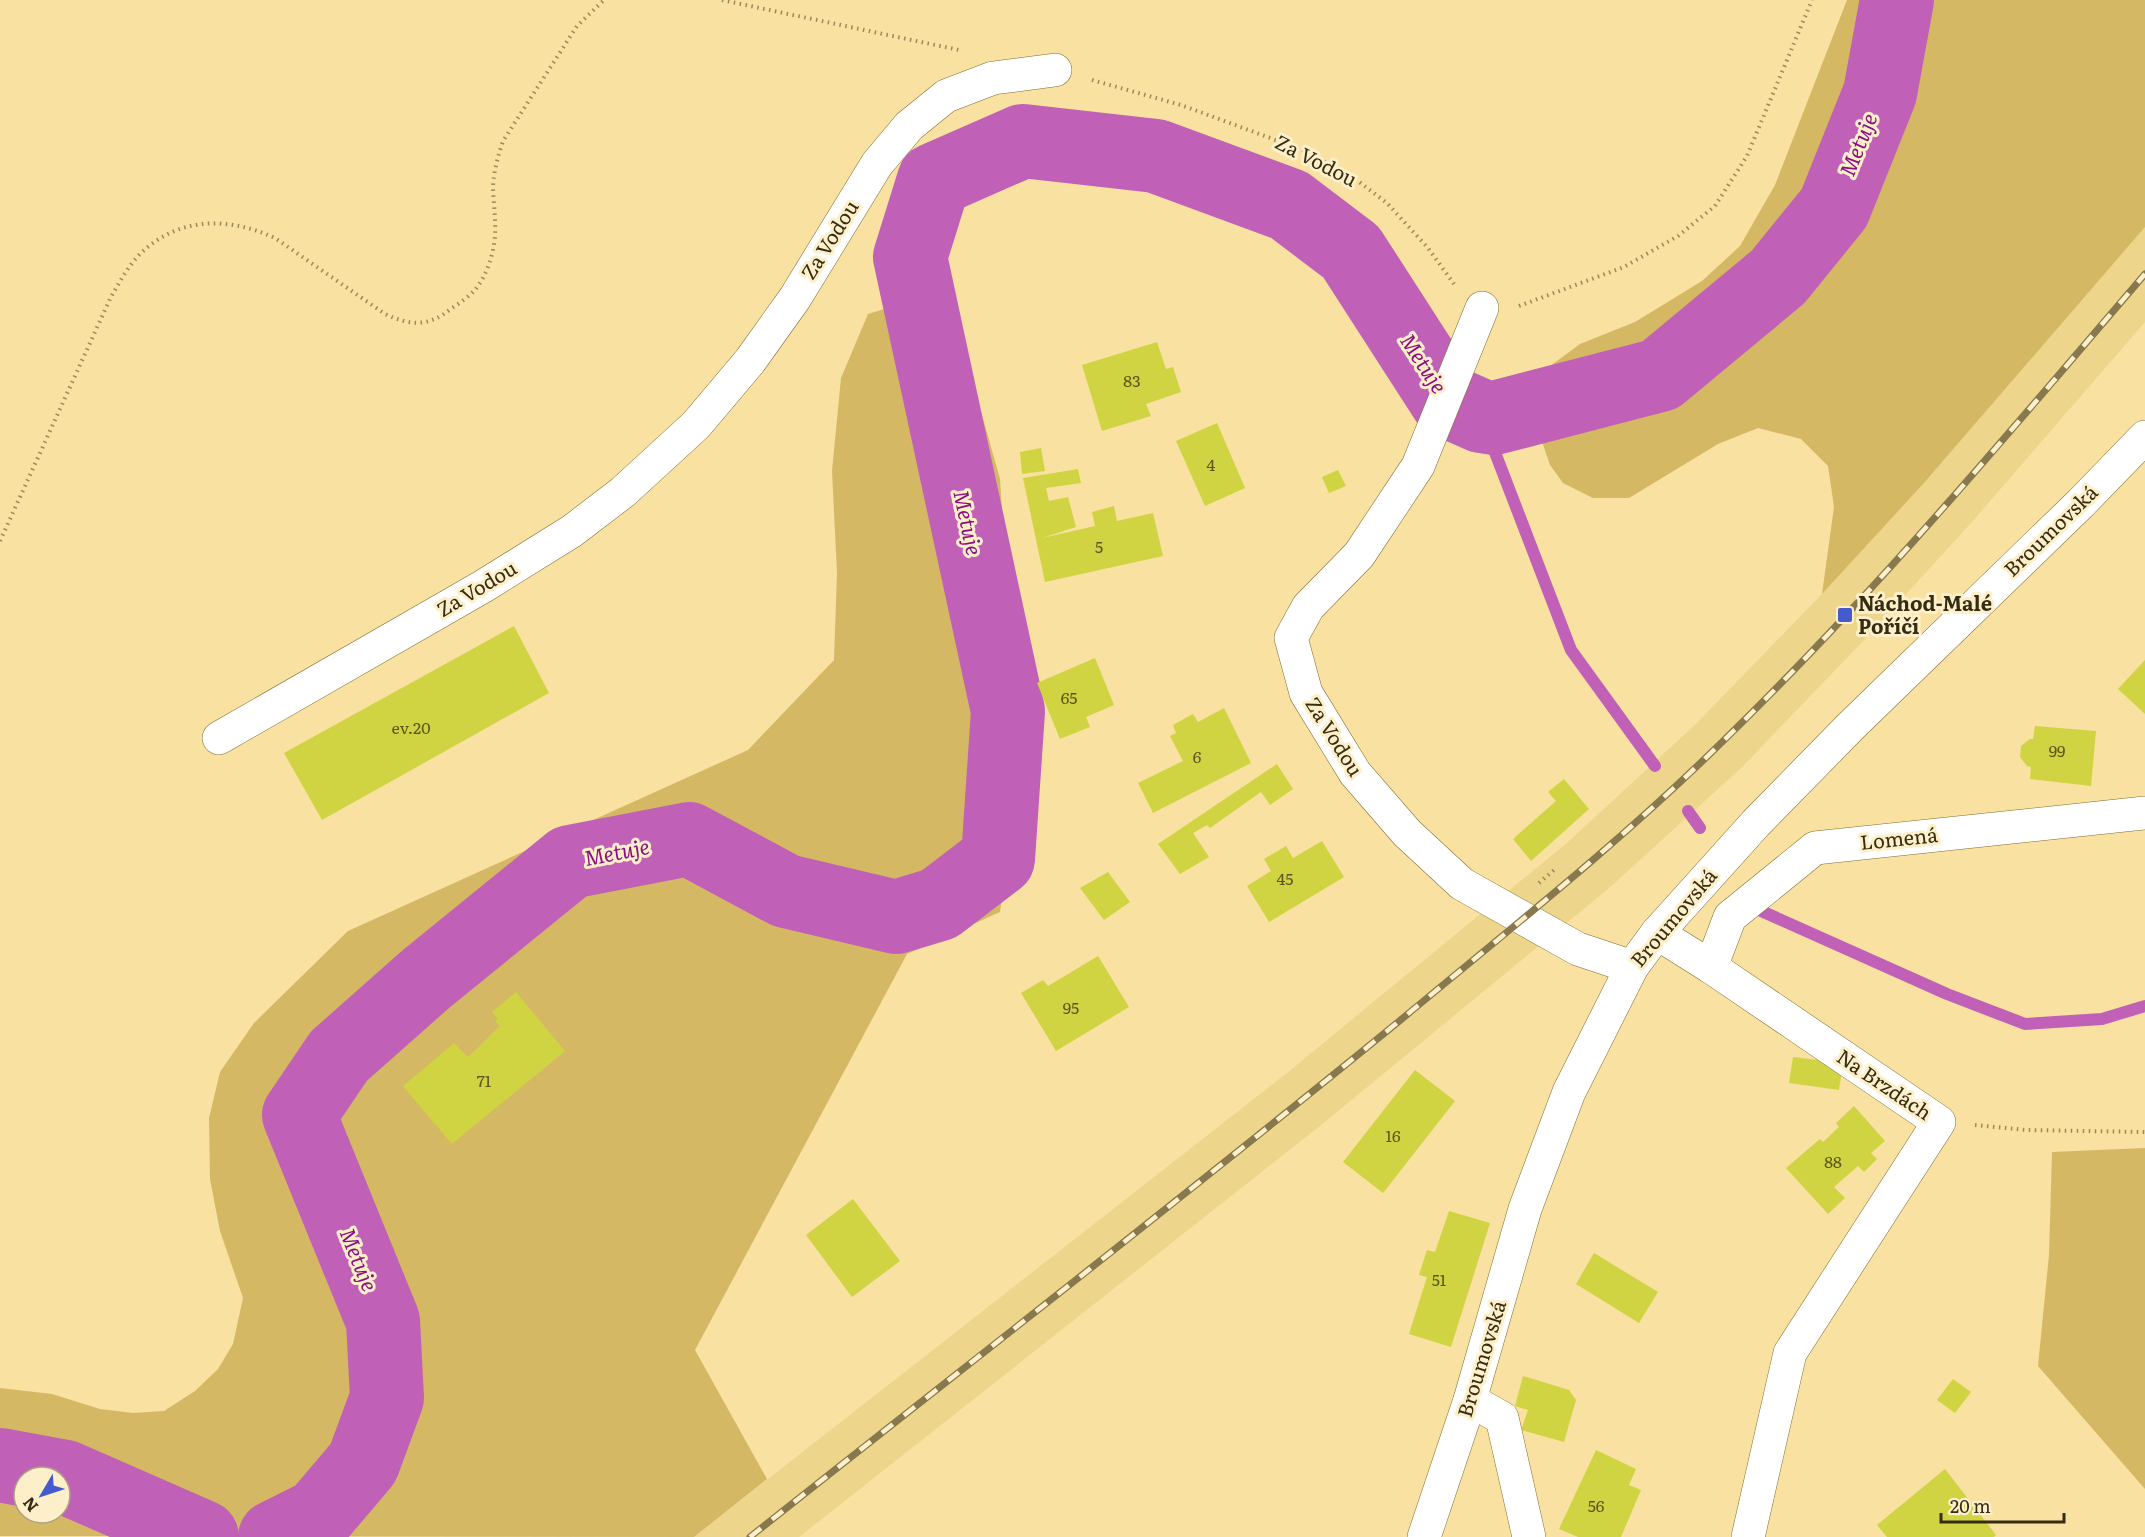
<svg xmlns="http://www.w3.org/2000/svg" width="2145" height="1537" font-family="Literata,serif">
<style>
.built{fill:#edd58c}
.green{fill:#d5b864;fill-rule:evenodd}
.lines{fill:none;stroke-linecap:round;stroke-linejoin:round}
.stream{stroke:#c061b7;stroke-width:12}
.river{stroke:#c061b7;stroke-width:74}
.building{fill:#d0d443}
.minor-casing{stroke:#826e30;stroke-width:34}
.major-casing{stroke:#826e30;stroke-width:34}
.path{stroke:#99895b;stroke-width:4;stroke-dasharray:1.5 4.5;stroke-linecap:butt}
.minor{stroke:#fff;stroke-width:33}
.major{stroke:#fff;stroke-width:33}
.rail-casing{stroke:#87784e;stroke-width:7}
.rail{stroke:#fcefc9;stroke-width:4.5;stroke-dasharray:14;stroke-linecap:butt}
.poi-dot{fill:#465acf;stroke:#fcefc9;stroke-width:2}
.labels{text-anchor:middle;stroke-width:6;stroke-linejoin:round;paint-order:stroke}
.number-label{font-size:16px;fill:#5c561e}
.street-label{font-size:20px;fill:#352c12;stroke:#fcefc9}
.poi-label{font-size:20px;font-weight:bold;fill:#352c12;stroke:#fcefc9;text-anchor:start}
.water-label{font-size:21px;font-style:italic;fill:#890e82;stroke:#fcefc9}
</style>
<rect width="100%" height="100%" fill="#f8e1a1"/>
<!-- built -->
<polygon class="built" points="2145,227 2145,322 1971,523 1867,637 1741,768 1608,889 1326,1121 799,1537 694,1537 1287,1073 1568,842 1697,723 1822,594 1924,483"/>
<!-- green -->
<g class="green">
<polygon points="1847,0 2145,0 2145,227 1924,483 1822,594 1834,507 1828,466 1801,439 1758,428 1718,444 1629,498 1593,498 1563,483 1550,465 1523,386 1580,344 1635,322 1702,281 1740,246 1775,185"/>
<path d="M947,290L1000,479L1019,775L1000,912L907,954L695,1350L767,1479L694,1537L0,1536V1388L52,1394L100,1409L133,1413L164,1411L195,1391L218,1369L233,1344L243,1298L220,1231L210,1179L209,1118L220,1072L254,1023L348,931L748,750L834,660L837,573L832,471L841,378L868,314ZM24,1477H60V1513H24Z"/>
<polygon points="2145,1148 2145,1489 2038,1366 2049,1255 2052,1152"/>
</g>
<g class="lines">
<!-- stream -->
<g class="stream">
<polyline points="1481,416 1571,650 1655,766"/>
<polyline points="1688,811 1700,828"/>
<polyline points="1759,910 1947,994 2025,1024 2102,1019 2145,1006"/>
</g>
<!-- river -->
<g class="river">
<polyline points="0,1465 65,1477 202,1537"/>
<polyline points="275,1537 319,1515 363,1463 387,1398 383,1321 299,1115 339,1056 426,979 570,862 689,839 786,891 896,917 939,904 998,859 1008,711 910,257 934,180 1023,141 1156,156 1289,205 1351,252 1447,401 1481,416 1494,418 1660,375 1778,277 1834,208 1880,93 1897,0"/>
</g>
</g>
<!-- building -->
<g class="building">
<polygon points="1157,342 1166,369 1173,367 1181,392 1146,404 1151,416 1102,431 1082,365"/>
<polygon points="1217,423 1245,488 1205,506 1176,441"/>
<polygon points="1041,448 1045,471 1022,474 1020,452"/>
<polygon points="1078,469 1081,483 1046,488 1049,501 1068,497 1076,527 1042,538 1095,526 1092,512 1114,506 1117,521 1153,513 1163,556 1045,582 1023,478"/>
<polygon points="1338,470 1346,486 1329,493 1322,477"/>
<polygon points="514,626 549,693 322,820 284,753"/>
<polygon points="1095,658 1114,705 1086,717 1090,727 1060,739 1037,683"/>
<polygon points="2145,660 2145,714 2118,689"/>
<polygon points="1224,708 1251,763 1153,813 1138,783 1183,761 1170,736 1176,733 1173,725 1193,714 1198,722"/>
<polygon points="2035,726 2096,731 2091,786 2030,779 2031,767 2027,766 2020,757 2021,746 2030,739 2033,739"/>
<polygon points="1277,764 1293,789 1270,805 1261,792 1210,828 1207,825 1193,833 1209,857 1180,874 1158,844"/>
<polygon points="1564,779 1589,809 1531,861 1513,839 1556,801 1548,792"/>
<polygon points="1322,841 1344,877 1269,922 1247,886 1271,871 1264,859 1286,846 1293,858"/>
<polygon points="1108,872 1130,902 1104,920 1080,888"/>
<polygon points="1098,956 1129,1007 1056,1051 1021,993 1043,980 1048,986"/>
<polygon points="516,992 565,1051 452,1144 403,1086 454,1043 468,1057 500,1026 495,1021 498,1019 492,1012"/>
<polygon points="1793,1057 1843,1063 1839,1090 1789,1083"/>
<polygon points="1415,1070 1455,1101 1383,1193 1343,1162"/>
<polygon points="1854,1106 1885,1141 1871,1153 1877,1159 1864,1172 1858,1166 1834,1187 1845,1198 1828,1214 1786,1168 1820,1139 1823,1142 1839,1127 1836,1123"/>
<polygon points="853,1199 900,1261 852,1297 806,1235"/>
<polygon points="1449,1211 1490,1223 1451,1347 1409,1334 1427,1277 1419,1275 1427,1250 1435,1252"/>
<polygon points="1594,1253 1658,1292 1639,1323 1576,1284"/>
<polygon points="1523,1376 1569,1390 1576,1400 1564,1442 1521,1430 1528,1410 1515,1406"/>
<polygon points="1953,1379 1971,1392 1955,1413 1937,1400"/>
<polygon points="1596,1450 1636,1469 1629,1485 1641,1490 1621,1537 1578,1537 1559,1529"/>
<polygon points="1945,1469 1996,1535 1994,1537 1887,1537 1877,1525"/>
</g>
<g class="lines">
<defs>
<g id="minor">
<polyline points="1482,308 1418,466 1359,555 1308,607 1291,638 1306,693 1355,773 1407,833 1462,884 1578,949 1632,967"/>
<polyline points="219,738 482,587 572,531 623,492 696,425 750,361 795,298 877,164 909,126 946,96 993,78 1055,70"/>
<polyline points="1657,933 1711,967 1939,1122 1790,1353 1748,1537"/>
<polyline points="1711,967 1730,917 1815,848 2145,813"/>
<polyline points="1470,1400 1502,1418 1529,1537"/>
</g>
<polyline id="major" points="1424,1537 1470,1400 1525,1209 1569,1092 1632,967 1657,933 1756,823 1850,727 2081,503 2145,437"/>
</defs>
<!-- minor casing -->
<use href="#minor" class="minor-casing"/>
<!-- major casing -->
<use href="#major" class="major-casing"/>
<!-- path -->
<g class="path">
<polyline points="722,0 959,50"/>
<polyline points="1092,80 1181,105 1300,149 1350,175 1387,203 1428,248 1454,284"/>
<polyline points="1519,306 1624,267 1678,236 1715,206 1747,156 1812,0"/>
<path d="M0,541L110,299C119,283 128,266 141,253C180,216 229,217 275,238L385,314C411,326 429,327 452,308C460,303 468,297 474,291C489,274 497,244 495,222C495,210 493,198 493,186C494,170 498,156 503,141L577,26L604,0"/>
<polyline points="1539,883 1554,870"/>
<polyline points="1975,1125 2026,1130 2145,1132"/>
</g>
<!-- minor -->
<use href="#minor" class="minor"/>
<!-- major -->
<use href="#major" class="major"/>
<defs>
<path id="rail" d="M750,1537C968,1364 1188,1194 1403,1018C1510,929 1619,843 1719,745C1871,598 2007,435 2145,274"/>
</defs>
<!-- rail casing -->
<use href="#rail" class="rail-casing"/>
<!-- rail -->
<use href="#rail" class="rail"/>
</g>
<!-- markers -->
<rect class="poi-dot" x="1837" y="607" width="16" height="16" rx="3"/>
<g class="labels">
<!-- number labels -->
<g class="number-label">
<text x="1132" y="387">83</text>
<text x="1211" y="471">4</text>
<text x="1099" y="553">5</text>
<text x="1069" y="704">65</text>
<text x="411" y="734">ev.20</text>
<text x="2057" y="757">99</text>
<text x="1197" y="763">6</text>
<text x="1285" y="885">45</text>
<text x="1071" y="1014">95</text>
<text x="484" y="1087">71</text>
<text x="1393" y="1142">16</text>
<text x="1833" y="1168">88</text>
<text x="1439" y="1286">51</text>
<text x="1596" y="1512">56</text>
</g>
<!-- street labels -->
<g class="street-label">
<text transform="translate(1316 161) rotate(27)" y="7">Za Vodou</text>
<text transform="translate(830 240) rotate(-58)" y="7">Za Vodou</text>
<text transform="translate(2051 531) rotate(-44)" y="7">Broumovská</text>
<text transform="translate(477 589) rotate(-31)" y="7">Za Vodou</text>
<text transform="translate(1334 737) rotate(58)" y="7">Za Vodou</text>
<text transform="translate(1899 839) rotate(-6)" y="7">Lomená</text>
<text transform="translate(1674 918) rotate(-50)" y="7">Broumovská</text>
<text transform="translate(1884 1085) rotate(34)" y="7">Na Brzdách</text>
<text transform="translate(1482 1359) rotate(-73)" y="7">Broumovská</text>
</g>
<!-- poi labels -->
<g class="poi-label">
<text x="1858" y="611">Náchod-Malé<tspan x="1858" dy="23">Poříčí</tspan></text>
</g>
<!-- water labels -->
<g class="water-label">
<text transform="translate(1859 145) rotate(-68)" y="7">Metuje</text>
<text transform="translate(1423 364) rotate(57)" y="7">Metuje</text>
<text transform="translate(967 523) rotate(78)" y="7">Metuje</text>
<text transform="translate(617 853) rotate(-11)" y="7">Metuje</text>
<text transform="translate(358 1260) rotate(68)" y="7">Metuje</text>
</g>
</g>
<!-- north arrow -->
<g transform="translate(42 1495) rotate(231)"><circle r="28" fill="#fcefc9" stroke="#aca180" stroke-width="1.5"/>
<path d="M0-4.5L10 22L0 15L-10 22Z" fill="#465acf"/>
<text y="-9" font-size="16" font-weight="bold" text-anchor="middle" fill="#352c12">N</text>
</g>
<!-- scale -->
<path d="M1941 1513v9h123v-9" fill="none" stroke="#352c12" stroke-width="3"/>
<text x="1950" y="1513" font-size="18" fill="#352c12" stroke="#fcefc9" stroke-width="4.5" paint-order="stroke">20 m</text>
</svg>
